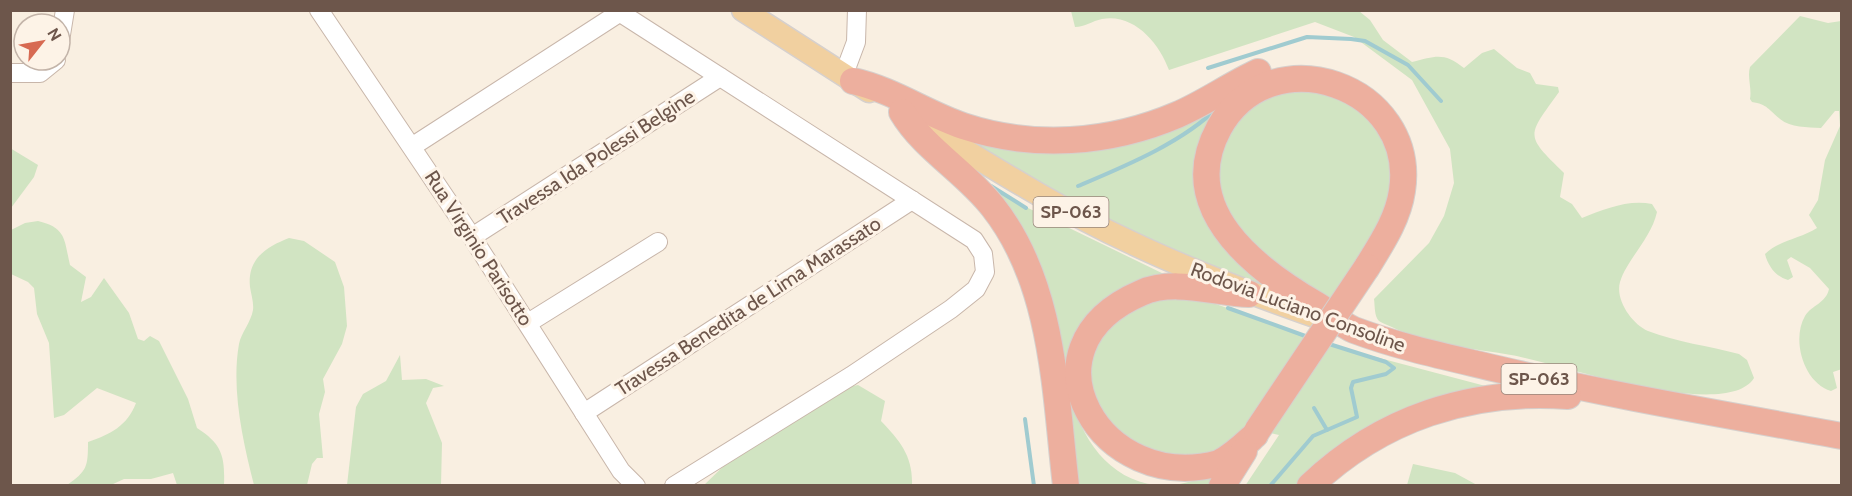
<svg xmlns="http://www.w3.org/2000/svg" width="1852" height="496" font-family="Cabin,sans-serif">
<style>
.green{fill:#d1e4c2}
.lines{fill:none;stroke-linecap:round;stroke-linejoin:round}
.stream{stroke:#a0cbd0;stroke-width:4}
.minor-casing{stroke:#c8b6aa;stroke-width:20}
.major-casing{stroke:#d6d0cd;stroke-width:25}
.highway-casing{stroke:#d6d0cd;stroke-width:28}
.minor{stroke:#fff;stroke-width:18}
.major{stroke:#f1d0a0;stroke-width:22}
.highway{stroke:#edaf9e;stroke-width:26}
.highway-bridge-casing{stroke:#d6d0cd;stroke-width:28;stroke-linecap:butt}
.highway-bridge{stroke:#edaf9e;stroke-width:26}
.labels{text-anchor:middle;stroke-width:6;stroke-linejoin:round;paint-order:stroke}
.shield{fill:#fdf3e7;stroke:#98857a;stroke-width:1.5}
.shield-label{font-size:18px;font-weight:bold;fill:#6d564b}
.street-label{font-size:20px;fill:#6d564b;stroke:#fdf3e7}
</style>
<rect width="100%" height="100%" fill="#f9efe1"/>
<!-- green -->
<g class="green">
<path d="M1071,11H1359L1370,20L1383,40L1412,62C1436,56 1444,52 1464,68L1482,53L1494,49L1517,68L1530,73L1536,84L1558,87L1559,92C1527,137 1524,134 1564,173L1560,197L1572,204L1582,218C1604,209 1629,199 1652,204L1657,212C1651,239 1627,259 1620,282C1615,300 1632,324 1648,331C1676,342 1709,346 1739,354L1747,360L1754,378C1726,423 1555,362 1511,355C1472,348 1433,346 1396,329C1391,326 1383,324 1379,321C1374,316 1375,306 1374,299L1429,243L1444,216L1454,183L1450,149L1412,80L1354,37L1315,22L1169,70C1159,43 1134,13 1102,19C1092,21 1085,27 1075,27Z"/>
<path d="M1800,16L1828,23L1841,21L1842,369L1833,372L1837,388L1831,391C1804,383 1791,340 1805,316C1812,305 1826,303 1829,289L1810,268L1791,257L1787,260L1793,277L1788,280C1776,277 1768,266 1765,254C1779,240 1800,239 1817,228L1809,215L1818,200L1825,160L1840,126L1839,111H1835L1821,128C1807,127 1791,128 1780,119C1769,110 1767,104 1752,102L1750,99C1752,88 1747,77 1750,67Z"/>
<polygon points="1309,85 1368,109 1393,155 1393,201 1331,304 1230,228 1214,165 1249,101"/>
<path d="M1223,98L1200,171L1272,289C1168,249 1066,203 972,142L976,139L1025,147Z"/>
<polygon points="10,148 38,165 34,177 11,208"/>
<path d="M981,179L1026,207L1170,277L1112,302L1072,400C1085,449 1120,490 1174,485C1189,483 1205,477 1219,472L1212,485H1072L1055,344Z"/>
<path d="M38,221C67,228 64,240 70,265L86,277L81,302L91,297L104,278L129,313L138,339L144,341L150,336L159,341L188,399L197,428C222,444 225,456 224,485H177L173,473L151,479H124L111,485H67C87,471 88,467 88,442C111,434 127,426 136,403L97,388L64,415L54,418L49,343L37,314L34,288L28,282L11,274V230L25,223Z"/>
<path d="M289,238L304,241L335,262L344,287L347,326L342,344L323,379L325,392L319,414L323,458H317L312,464L307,485H254C243,442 231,389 239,344C241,333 251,322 253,310C254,303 251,294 250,287C247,259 266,247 289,238Z"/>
<polygon points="1146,299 1201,299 1353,351 1493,388 1299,485 1245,486 1279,435 1247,428 1210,461 1164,469 1091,414 1091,354 1097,339"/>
<polygon points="400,355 402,380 426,379 444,386 433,388 426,403 442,443 441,485 347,485 356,407 363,394 386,381"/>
<path d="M858,385L885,401L881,421C900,441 913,456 912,485L703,486L732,458L842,388Z"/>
<polygon points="1413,464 1455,473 1477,485 1407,485"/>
</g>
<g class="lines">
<!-- stream -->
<g class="stream">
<polyline points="1208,68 1307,37 1351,39 1365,41 1408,65 1441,101"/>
<polyline points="991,186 1026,208"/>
<path d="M1078,186C1123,167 1184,142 1218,107"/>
<polyline points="1228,308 1308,337"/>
<polyline points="1314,408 1327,430"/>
<polyline points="1025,419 1034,486"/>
<polyline points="1270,486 1313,436 1357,417 1351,388 1353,382 1386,374 1394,368 1386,362 1326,343"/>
</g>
<defs>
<g id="minor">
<polyline points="319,10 472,237 621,471 636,486"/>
<polyline points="616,10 974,240 983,254 985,272 976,289 951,309 851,376 674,486"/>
<polyline points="60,41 65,10"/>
<polyline points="10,73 40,73 56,60"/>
<polyline points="844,74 856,42 857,10"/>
<polyline points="413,146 619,13"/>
<polyline points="472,237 720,77"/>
<polyline points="528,323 658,242"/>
<polyline points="584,413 912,200"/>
</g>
<g id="major">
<polyline points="743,10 869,91"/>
<path d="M907,115C980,159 1052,206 1130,242C1197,274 1265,299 1335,323"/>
</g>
<g id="highway">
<path d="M853,81C893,90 925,113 963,126C1033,149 1109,144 1177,115C1205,103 1230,85 1258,72"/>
<path d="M902,112C924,149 966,172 993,207C1054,284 1055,392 1066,486"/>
<path d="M1367,267C1381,244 1398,219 1402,191C1418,86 1271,34 1219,128C1175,209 1255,269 1317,305C1329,312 1341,325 1354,330C1402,348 1452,358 1502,370C1614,396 1728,415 1842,436"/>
<path d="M1249,294C1215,293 1174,278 1141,293C1013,348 1102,496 1219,463C1233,456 1244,445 1255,435"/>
<polyline points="1222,486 1244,451"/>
<path d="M1310,486C1381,418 1471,389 1568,396"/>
</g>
</defs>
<!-- minor casing -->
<use href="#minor" class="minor-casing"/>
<!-- major casing -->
<use href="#major" class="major-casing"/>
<!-- highway casing -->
<use href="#highway" class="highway-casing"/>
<!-- minor -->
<use href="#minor" class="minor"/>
<!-- major -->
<use href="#major" class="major"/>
<!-- highway -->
<use href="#highway" class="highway"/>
<defs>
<polyline id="highway-bridge" points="1257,431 1367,267"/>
</defs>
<!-- highway-bridge casing -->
<use href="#highway-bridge" class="highway-bridge-casing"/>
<!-- highway-bridge -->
<use href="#highway-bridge" class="highway-bridge"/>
</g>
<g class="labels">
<!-- shield labels -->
<g class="shield">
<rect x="1033.5" y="197" width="75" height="30" rx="4.5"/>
<rect x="1501.5" y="364" width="75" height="30" rx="4.5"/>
</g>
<g class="shield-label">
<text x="1071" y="218">SP-063</text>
<text x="1539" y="385">SP-063</text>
</g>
<!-- street labels -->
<g class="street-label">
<text transform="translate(596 157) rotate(-33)" y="7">Travessa Ida Polessi Belgine</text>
<text transform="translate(479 248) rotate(57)" y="7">Rua Virginio Parisotto</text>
<text transform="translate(748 306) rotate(-33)" y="7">Travessa Benedita de Lima Marassato</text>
<text transform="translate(1298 307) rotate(20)" y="7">Rodovia Luciano Consoline</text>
</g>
</g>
<!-- border -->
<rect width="1852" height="496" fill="none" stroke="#6d564b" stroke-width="24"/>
<!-- north arrow -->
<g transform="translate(42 42) rotate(59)"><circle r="28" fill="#fdf3e7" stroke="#c3b4a9" stroke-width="1.5"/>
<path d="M0-4.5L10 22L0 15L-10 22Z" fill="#d76a52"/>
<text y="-9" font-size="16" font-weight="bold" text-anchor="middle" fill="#6d564b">N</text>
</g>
</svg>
